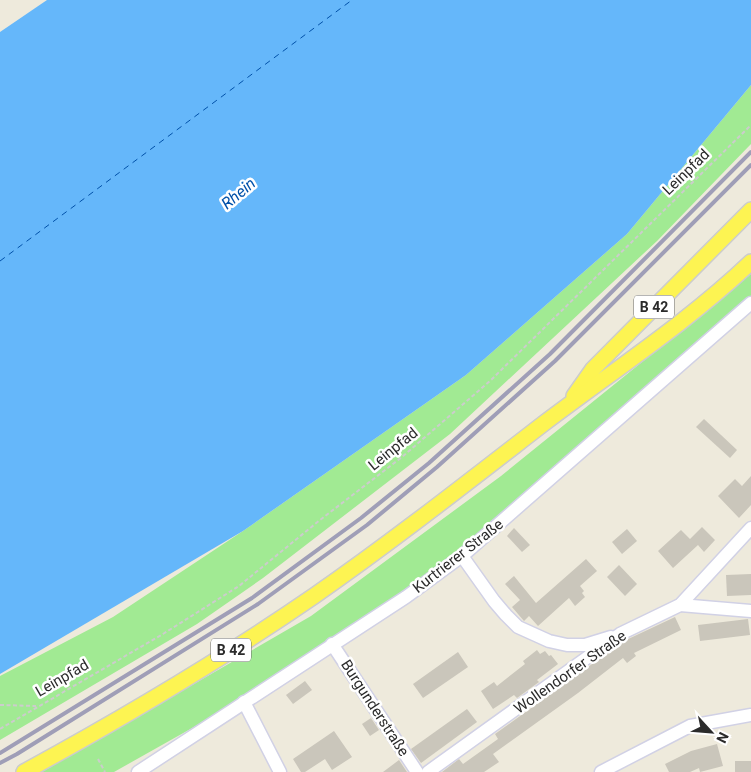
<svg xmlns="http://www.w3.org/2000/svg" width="751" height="772" font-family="Roboto,sans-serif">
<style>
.green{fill:#a1ea93}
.water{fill:#65b7fa}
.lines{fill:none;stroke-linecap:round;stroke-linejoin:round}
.ferry{stroke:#0151a9;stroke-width:1;stroke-dasharray:6 5;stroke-linecap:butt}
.building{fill:#cac6bb}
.minor-casing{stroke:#d1d1e5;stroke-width:15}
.major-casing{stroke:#ccc;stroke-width:18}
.path{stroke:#ccc;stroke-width:2;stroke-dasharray:4 2.5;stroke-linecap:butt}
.minor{stroke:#fff;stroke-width:12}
.major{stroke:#fdf452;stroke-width:15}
.rail{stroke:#9f9eb7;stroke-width:4}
.labels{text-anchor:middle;stroke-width:5;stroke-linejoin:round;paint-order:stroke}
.shield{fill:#fff;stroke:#6b6b6b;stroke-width:1}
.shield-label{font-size:14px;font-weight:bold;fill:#2b2b2b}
.street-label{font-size:15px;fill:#2b2b2b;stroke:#fff}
.water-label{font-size:16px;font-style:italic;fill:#0151a9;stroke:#fff}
</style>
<rect width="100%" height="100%" fill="#eeeadc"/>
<!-- green -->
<g class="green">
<polygon points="751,85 751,144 657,241 450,434 263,578 197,624 0,740 0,676 113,617 243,531 466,375 627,234"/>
<polygon points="751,274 751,296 456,556 321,645 249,696 114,772 42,772 311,616 501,476"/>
</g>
<!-- water -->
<polygon class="water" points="47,0 751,0 751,85 627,234 466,375 243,531 0,674 0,32"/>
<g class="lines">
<!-- ferry -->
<polyline class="ferry" points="0,261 352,0"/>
</g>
<!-- building -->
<g class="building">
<polygon points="704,419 737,450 730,458 696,427"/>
<polygon points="751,476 751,505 739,518 718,496 735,479 742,486"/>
<polygon points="702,527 715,540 704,552 698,545 673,568 658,551 681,530 690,539"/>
<polygon points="514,528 530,545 522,552 507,536"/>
<polygon points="627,529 637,541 622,554 612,542"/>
<polygon points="586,559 597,571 580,586 584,591 582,593 585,597 575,606 569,598 538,626 529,616 524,621 512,607 520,600 505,584 514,576 536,603"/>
<polygon points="619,565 637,584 625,596 607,577"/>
<polygon points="751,574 751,595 727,596 726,575"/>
<polygon points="675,617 681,630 634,653 636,656 627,663 623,658 578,693 493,754 499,762 484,772 442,772 459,759 463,764 498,739 495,734 624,641"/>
<polygon points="748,619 750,635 700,641 698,625"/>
<polygon points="537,650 540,654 545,651 549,656 551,655 558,664 537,680 539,682 517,698 514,695 493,709 481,691 494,682 497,686 525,664 523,661"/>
<polygon points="458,652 468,667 423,698 413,684"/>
<polygon points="305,681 312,690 293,704 286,695"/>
<polygon points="467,709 477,722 421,763 411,749"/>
<polygon points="371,718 379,730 370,736 362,724"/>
<polygon points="334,731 352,757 332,770 325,759 305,772 301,772 293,759"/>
<polygon points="717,744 723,766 700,772 699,768 690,772 669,772 665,764 691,751"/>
<polygon points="399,760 407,772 383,772"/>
<rect x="735" y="761" width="16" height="11"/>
</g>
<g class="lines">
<defs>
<g id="minor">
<polyline points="462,556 494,601 506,615 518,627 549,641 567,645 585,645 611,637"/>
<polyline points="680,605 751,611"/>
<polyline points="332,644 417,772"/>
<polyline points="244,702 280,772"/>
<polyline points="138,772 406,597 462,556 751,303"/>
<polyline points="428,772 620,634 680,605 751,528"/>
<polyline points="601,772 690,726 751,715"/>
</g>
<g id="major">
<polyline points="574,396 593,369 751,210"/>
<path d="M24,772C123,718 221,660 314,596C393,541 468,482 543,424C613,371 688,322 751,262"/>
</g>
</defs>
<!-- minor casing -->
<use href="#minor" class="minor-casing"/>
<!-- major casing -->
<use href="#major" class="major-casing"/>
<!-- path -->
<g class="path">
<polyline points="0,705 36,706"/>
<polyline points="0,729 163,634 239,586 320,520 402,457 491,380 751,125"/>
<polyline points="98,759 105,772"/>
</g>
<!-- minor -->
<use href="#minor" class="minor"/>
<!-- major -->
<use href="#major" class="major"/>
<!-- rail -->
<g class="rail">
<polyline points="0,753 252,598 361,518 429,463 550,354 751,152"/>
<polyline points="0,763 17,754 258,604 367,525 437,467 555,361 751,165"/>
</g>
</g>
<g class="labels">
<!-- shield labels -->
<g class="shield">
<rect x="634" y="295.5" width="40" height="23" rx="4"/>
<rect x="211" y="638.5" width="40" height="23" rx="4"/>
</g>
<g class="shield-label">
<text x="654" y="312">B 42</text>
<text x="231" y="655">B 42</text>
</g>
<!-- street labels -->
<g class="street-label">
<text transform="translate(686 172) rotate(-44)" y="5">Leinpfad</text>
<text transform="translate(393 449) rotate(-39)" y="5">Leinpfad</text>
<text transform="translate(458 556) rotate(-38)" y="5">Kurtrierer Straße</text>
<text transform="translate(570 672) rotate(-35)" y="5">Wollendorfer Straße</text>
<text transform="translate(62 678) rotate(-30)" y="5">Leinpfad</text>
<text transform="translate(375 708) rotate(57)" y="5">Burgunderstraße</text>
</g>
<!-- water labels -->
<g class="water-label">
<text transform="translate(238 193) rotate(-40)" y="6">Rhein</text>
</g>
</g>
<!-- north arrow -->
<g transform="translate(711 732) rotate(116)" stroke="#ffffff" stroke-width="4" paint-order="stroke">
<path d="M0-4L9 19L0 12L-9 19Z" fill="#2b2b2b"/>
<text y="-8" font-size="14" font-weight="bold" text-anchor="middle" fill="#2b2b2b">N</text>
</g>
</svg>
